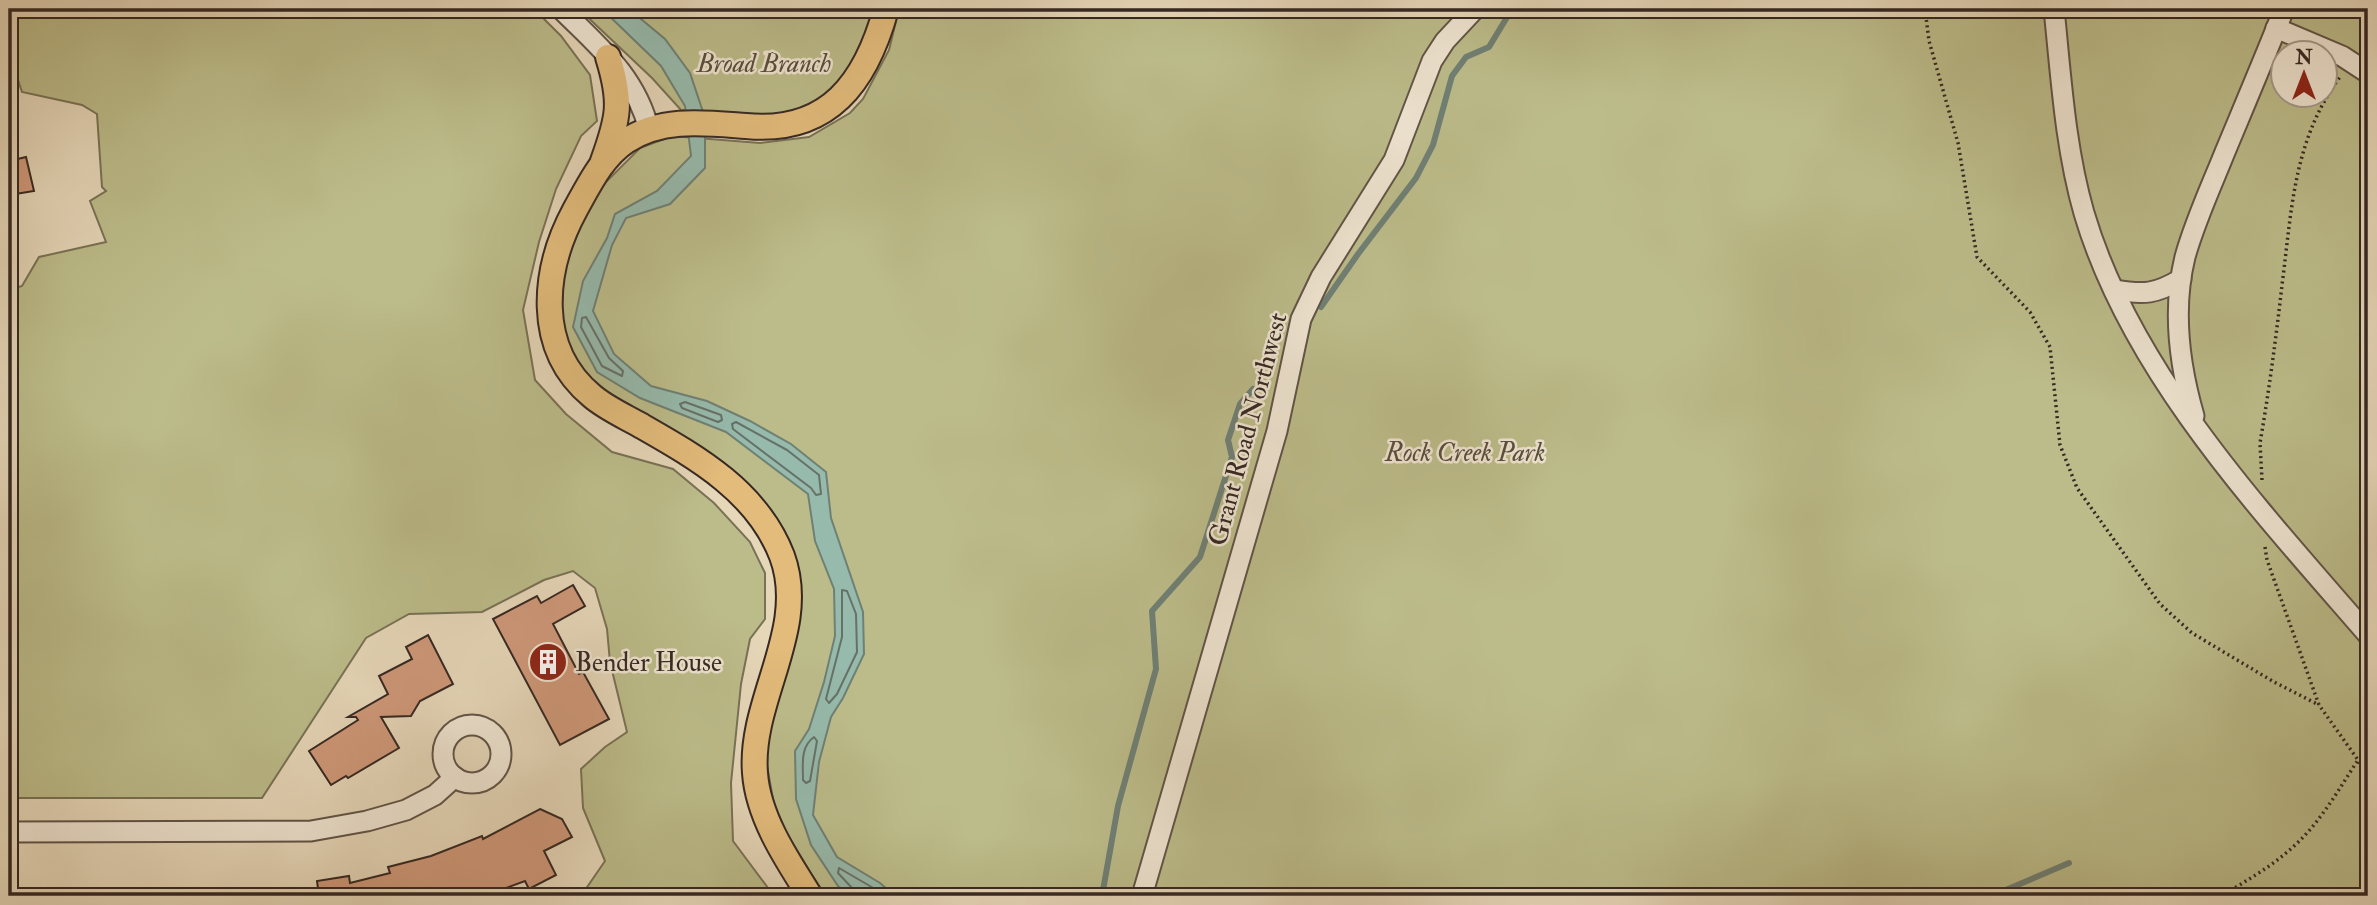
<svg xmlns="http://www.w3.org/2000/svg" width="2377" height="905" font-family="'IM FELL Double Pica',serif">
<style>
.green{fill:#bcbc8a;stroke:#787256;stroke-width:2;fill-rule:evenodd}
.water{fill:#96baac;stroke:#6f8075;stroke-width:2}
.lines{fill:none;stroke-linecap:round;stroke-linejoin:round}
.shore{stroke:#667168;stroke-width:2}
.stream{stroke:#6f8075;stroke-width:6}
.building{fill:#cf9879;stroke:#352823;stroke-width:2}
.minor-casing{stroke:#615448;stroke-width:23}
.major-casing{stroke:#352823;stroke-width:28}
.path{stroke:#352823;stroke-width:3.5;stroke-dasharray:2 3.5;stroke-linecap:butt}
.minor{stroke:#efe5d2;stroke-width:19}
.major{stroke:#e3bc7c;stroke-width:24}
.labels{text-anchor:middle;stroke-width:5;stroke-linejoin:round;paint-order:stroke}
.park-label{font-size:26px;font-style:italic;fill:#574d3d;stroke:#efe5d2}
.street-label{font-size:26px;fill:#352823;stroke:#efe5d2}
.poi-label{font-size:26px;fill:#352823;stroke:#efe5d2;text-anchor:start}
</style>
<rect width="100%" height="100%" fill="#e6d7b9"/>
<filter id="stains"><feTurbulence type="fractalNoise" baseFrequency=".00286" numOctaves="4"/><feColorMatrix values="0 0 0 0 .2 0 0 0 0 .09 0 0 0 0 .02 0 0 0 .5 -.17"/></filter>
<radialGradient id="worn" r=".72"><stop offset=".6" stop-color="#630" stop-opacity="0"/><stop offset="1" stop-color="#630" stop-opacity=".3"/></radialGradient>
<!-- green -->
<g class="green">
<polygon points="9,9 534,9 561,36 590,75 597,121 581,136 556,189 539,242 523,310 535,380 566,414 612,452 673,469 714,503 750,542 765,573 765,619 750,639 741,684 731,783 733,841 774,896 581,896 605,861 583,808 581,769 605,747 627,732 610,662 607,629 595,588 573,571 544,580 482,612 409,614 366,638 262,798 9,798 9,290 22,286 39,257 106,242 90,201 106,191 102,187 97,114 82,105 22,92 9,53"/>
<polygon points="579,9 881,9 839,93 779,119 681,110 652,78"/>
<path d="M899,9H2368V896H825L776,816L763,743L799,608L798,567L762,505L596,388L565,342L562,310L564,265L585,216L604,184L640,148L672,136L760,143L809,137L850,113L863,99L889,50ZM2282,52H2324V94H2282Z"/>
</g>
<!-- water -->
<polygon class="water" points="602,9 629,9 665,39 690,73 705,118 705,168 670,204 626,218 612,245 593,311 614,354 651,386 707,401 750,421 791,444 826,472 831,518 863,612 864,654 843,698 831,717 819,762 813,815 837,857 880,883 895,896 851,896 838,886 811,845 796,799 795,751 809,729 824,682 835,636 834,589 815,541 808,494 726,432 640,398 597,372 573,327 583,281 607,238 615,214 657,191 691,156 685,106 661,66"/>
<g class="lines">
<!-- shore -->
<g class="shore">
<polygon points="586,317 609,358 623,371 622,376 602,366 581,327 582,318"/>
<polygon points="685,402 721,415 722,420 718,422 682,408 680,404"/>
<polygon points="736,422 787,450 819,475 821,494 816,495 811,488 733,429 732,424"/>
<polygon points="842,590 847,591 856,614 857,652 837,694 829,703 826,699 842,637"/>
<path d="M814,737L817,741L810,781L806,783L803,780C803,764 800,747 814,737Z"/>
<polyline points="855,896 853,889 838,873 839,868 887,896"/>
</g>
<!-- stream -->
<g class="stream">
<polyline points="1321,307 1358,254 1416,178 1433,145 1452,76 1466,57 1489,47 1512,9"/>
<polyline points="1102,896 1118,806 1156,669 1152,611 1200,557 1232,457 1228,440 1240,404 1253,389"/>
<polyline points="1960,896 2001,892 2069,863"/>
</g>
</g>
<!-- building -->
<g class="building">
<polygon points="26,157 34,191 9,195 9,161"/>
<polygon points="573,585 585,606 553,624 579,674 583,672 609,719 560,745 493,619 537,596 541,603"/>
<polygon points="428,635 453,684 420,701 411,716 381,717 399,748 348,778 346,776 331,785 309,751 358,720 356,717 348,717 388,694 379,676 412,659 406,647"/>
<polygon points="540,809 562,819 572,837 544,851 556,875 529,889 525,881 484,896 319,896 317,881 349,876 350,883 390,873 388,867 431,856 482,836 483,839"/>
</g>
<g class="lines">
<defs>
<g id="minor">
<path d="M561,9C598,46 636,76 649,130"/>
<path d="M2054,9C2061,76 2065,147 2084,213C2131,373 2261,511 2368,635"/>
<polyline points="2276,28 2342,56 2368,73"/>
<path d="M2115,290C2144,295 2156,294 2181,279"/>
<path d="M2194,416C2179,364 2172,310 2185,257C2195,221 2211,187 2225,152C2245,104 2265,57 2284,9"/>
<circle cx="472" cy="754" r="29"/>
<polyline points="9,832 311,831 367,821 406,810 435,795 455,777"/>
<polyline points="1142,896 1277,431 1301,319 1321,277 1394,160 1432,61 1445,41 1475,9"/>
</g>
<g id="major">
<path d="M603,161C619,117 622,102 608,57"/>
<path d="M810,896C787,860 758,817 755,773C749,700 809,629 782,556C757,491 696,457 640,425C624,416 606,408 592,396C534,348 543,269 575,210C589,185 602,157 626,141C662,117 706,123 746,126C829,134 866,82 886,9"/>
</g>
</defs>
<!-- minor casing -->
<use href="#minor" class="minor-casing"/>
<!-- major casing -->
<use href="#major" class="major-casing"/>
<!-- path -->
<g class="path">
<polyline points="1925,9 1929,41 1958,143 1977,257 2030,312 2050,347 2060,445 2077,488 2160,604 2192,633 2274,682 2319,705"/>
<path d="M2262,480L2260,443C2269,391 2276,338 2282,285C2292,209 2293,141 2340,77"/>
<polyline points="2265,547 2267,560 2319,705 2358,760 2368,784"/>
<path d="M2221,896C2246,881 2271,867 2293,847C2320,823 2339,789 2358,760"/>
</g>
<!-- minor -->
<use href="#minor" class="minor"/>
<!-- major -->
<use href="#major" class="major"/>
</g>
<!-- icons -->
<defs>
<symbol id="building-disc" viewBox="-11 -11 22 22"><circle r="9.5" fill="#8f2418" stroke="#efe5d2"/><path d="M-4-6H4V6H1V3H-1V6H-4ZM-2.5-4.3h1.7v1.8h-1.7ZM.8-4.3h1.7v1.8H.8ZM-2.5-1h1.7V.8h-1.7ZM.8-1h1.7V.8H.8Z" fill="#fff"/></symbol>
</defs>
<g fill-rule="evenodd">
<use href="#building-disc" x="526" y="640" width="44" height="44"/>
</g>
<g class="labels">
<!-- park labels -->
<g class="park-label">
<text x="764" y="72">Broad Branch</text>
<text x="1465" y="461">Rock Creek Park</text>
</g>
<!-- street labels -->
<g class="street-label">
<text transform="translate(1247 429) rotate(-75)" y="9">Grant Road Northwest</text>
</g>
<!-- poi labels -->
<g class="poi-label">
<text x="575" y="671">Bender House</text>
</g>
</g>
<!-- margin -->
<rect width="2377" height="905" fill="none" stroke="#e6d7b9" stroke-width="35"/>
<rect x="10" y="10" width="2356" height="884" fill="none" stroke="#352823" stroke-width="3.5"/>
<rect x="18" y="18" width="2342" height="870" fill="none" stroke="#352823" stroke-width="2"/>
<!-- north arrow -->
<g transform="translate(2304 74)"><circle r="33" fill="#efe5d2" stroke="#a5998c" stroke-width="2"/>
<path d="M0-5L12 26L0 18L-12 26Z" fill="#8f2418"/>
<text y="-10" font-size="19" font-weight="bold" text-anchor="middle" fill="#352823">N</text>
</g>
<rect width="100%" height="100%" filter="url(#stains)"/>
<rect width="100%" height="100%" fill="url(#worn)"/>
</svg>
